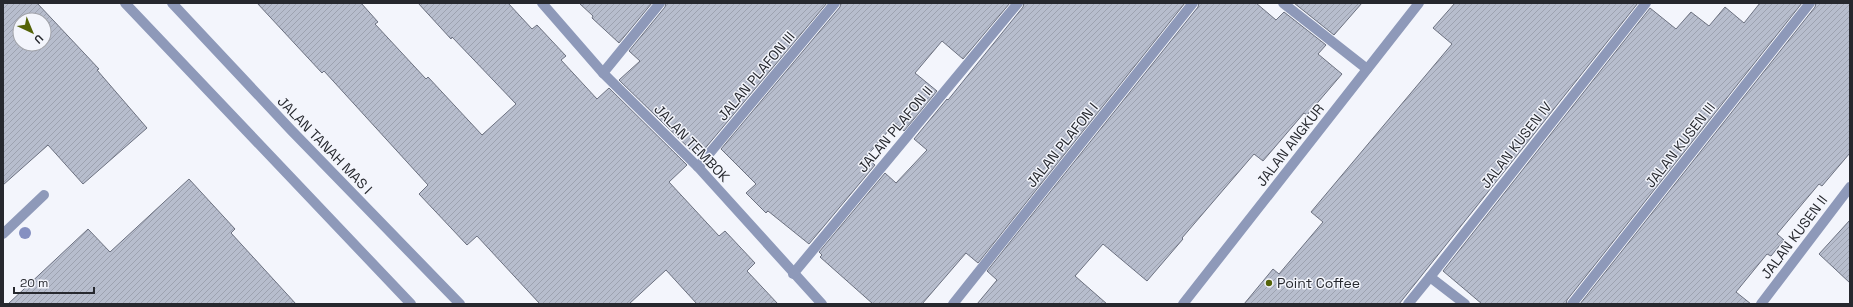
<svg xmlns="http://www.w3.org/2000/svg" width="1853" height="307" font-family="'Space Grotesk',sans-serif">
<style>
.building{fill:url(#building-hatch);stroke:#6c7180;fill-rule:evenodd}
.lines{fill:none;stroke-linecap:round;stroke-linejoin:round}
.street{stroke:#8e99b9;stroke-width:10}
.tree{fill:#8590c1}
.poi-dot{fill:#546308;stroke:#f3f5fc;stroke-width:1.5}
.labels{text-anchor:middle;stroke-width:3;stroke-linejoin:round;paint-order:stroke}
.street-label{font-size:14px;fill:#26282e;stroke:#f3f5fc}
.poi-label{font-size:14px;fill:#26282e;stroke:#f3f5fc;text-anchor:start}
</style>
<defs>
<pattern id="building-hatch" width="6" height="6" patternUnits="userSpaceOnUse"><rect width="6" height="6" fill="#b7bdcd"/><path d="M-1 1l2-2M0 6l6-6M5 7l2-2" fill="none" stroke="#9da2b0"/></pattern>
</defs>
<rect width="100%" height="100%" fill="#f3f5fc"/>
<!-- building -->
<g class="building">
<path d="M3,3H37L99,69L97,70L147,128L83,184L48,145L3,185ZM20,20H44V44H20Z"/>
<polygon points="257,3 361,3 378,22 375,24 426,79 428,77 482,135 516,104 452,37 451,39 418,3 508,3 532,29 537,25 566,56 561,60 597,99 609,88 687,165 669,182 719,236 725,231 755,263 747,271 778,304 697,304 666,270 629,304 540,304 477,236 467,245 419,194 428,185 324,71 322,73"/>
<polygon points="579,3 652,3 619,43 592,18 593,16"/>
<polygon points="666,3 827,3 702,152 697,156 619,80 640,61 629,51 665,7"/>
<polygon points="841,3 1010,3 963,59 942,41 915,73 937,91 904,131 895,123 866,157 875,165 809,244 768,211 766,213 746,193 756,184 721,149 840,7"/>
<polygon points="1024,3 1185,3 978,263 966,253 922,304 873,304 820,257 822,255 819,252 885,173 896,183 927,150 914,139 947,99 948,100 1023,7"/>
<polygon points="1199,3 1256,3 1276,20 1284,12 1326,45 1318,54 1342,74 1307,115 1304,113 1263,161 1254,154 1182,238 1183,239 1147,281 1103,244 1075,276 1107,304 977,304 997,280 987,271 1198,7"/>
<polygon points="1294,3 1362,3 1334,35"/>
<polygon points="1455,3 1638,3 1399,304 1244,304 1273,269 1279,274 1323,222 1311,212 1452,44 1433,28"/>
<polygon points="1760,3 1802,3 1567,300 1566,304 1482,304 1443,271 1650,8 1676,29 1691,12 1709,26 1725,7 1744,23"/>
<polygon points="1816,3 1850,3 1850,153 1822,186 1819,184 1777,234 1784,240 1771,256 1767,254 1736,292 1751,304 1580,304 1815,7"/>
<polygon points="189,179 235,229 231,233 296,304 8,304 88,229 110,252"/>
<polygon points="1850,220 1850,283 1819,254"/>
</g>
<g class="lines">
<!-- street -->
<g class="street">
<polyline points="125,3 411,304"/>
<polyline points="172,3 291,130 460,304"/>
<polyline points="542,3 603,73 698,167 822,304"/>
<polyline points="1283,3 1367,69"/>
<polyline points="603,73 660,3"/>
<polyline points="698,167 835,3"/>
<polyline points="3,234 44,195"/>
<polyline points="793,274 1018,3"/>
<polyline points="1430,277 1465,304"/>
<polyline points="953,304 1193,3"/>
<polyline points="1183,304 1419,3"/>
<polyline points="1408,304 1430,277 1646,3"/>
<polyline points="1572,304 1810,3"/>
<polyline points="1761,304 1850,187"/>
</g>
</g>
<!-- trees -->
<circle class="tree" cx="25" cy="233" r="6"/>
<!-- markers -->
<circle class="poi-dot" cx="1269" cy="283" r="4"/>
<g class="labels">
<!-- street labels -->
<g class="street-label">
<text transform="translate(756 76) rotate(-50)" y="5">JALAN PLAFON III</text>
<text transform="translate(895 129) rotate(-50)" y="5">JALAN PLAFON II</text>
<text transform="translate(692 143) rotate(46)" y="5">JALAN TEMBOK</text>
<text transform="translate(325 145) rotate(46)" y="5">JALAN TANAH MAS I</text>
<text transform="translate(1062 145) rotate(-51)" y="5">JALAN PLAFON I</text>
<text transform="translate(1290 145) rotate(-52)" y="5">JALAN ANGKUR</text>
<text transform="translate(1516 145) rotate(-52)" y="5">JALAN KUSEN IV</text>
<text transform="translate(1680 145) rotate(-52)" y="5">JALAN KUSEN III</text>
<text transform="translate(1794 237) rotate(-53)" y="5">JALAN KUSEN II</text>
</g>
<!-- poi labels -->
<g class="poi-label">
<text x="1277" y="288">Point Coffee</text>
</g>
</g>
<!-- border -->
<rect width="1853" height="307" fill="none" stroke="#26282e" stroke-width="8"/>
<!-- north arrow -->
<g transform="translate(32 32) rotate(136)"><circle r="19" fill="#f3f5fc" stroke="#a1a3aa"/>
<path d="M0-3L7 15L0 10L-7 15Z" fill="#546308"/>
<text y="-6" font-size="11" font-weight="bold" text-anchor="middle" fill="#26282e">U</text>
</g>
<!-- scale -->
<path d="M14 287v6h80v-6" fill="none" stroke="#26282e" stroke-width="2"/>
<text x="20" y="287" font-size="12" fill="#26282e" stroke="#f3f5fc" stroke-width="3" paint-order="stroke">20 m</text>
</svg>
